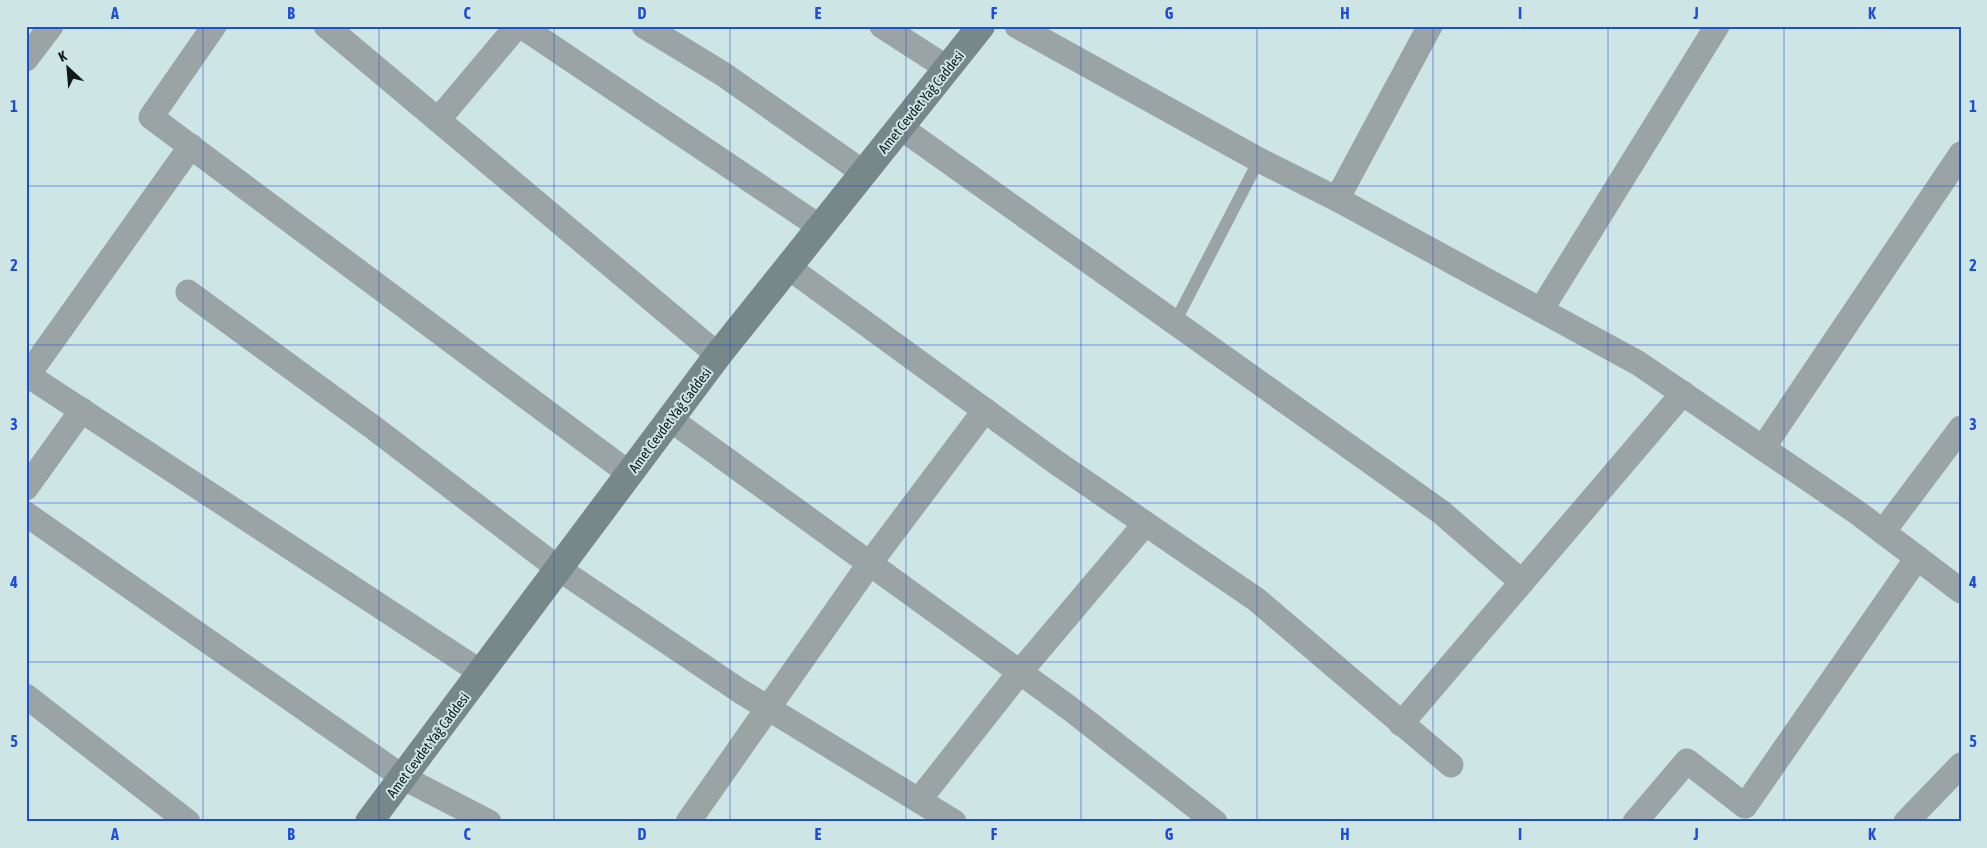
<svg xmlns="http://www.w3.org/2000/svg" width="1987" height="848" font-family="'Asap Condensed',sans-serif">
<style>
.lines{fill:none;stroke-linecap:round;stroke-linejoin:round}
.service{stroke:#9aa4a4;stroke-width:12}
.minor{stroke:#9aa4a4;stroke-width:25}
.secondary{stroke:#788787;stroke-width:28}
.grid{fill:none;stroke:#1d4ed8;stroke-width:1;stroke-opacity:0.55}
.labels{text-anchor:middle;stroke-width:4;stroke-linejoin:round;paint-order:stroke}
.street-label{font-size:14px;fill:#111a19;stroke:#cee5e5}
.neatline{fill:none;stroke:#1d4ed8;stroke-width:2}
.grid-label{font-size:16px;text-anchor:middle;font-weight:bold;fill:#1d4ed8}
</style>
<rect width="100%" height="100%" fill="#cee5e5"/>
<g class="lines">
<!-- service -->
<polyline class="service" points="1174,324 1259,160"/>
<!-- minor -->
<g class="minor">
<polyline points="214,26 151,117 630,474"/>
<polyline points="326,26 718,355"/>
<polyline points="521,26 820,227"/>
<polyline points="644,26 723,74 864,173"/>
<polyline points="882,26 947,68"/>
<polyline points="1017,26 1259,160 1337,199 1638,363 1858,513 1961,591"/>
<polyline points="26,59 51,26"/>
<polyline points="438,120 517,26"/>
<polyline points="900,127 1441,512 1522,582"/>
<polyline points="1337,199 1430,26"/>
<polyline points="788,267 1057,463 1257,600 1451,765"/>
<polyline points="188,292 374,428 559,569 740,691 954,822"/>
<polyline points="1541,310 1717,26"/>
<polyline points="26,374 482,673"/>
<polyline points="28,375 191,146"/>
<polyline points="670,419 1068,707 1215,822"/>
<polyline points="1763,448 1961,154"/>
<polyline points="26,488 82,410"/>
<polyline points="26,514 404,778 489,822"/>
<polyline points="1883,532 1961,428"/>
<polyline points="26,696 188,822"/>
<polyline points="1401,724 1683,393"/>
<polyline points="919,800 1020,672 1145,524"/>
<polyline points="688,822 870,563 985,410"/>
<polyline points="1635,822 1687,761 1745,806 1917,558"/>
<polyline points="1906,822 1961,765"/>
</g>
<!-- secondary -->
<polyline class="secondary" points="369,822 718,355 981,26"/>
</g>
<!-- grid -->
<path class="grid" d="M203,26V822M379,26V822M554,26V822M730,26V822M906,26V822M1081,26V822M1257,26V822M1433,26V822M1608,26V822M1784,26V822M26,186H1961M26,345H1961M26,503H1961M26,662H1961"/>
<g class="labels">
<!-- street labels -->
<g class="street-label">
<text transform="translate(921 102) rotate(-51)" y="5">Amet Cevdet Yağ Caddesi</text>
<text transform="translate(670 420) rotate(-53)" y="5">Amet Cevdet Yağ Caddesi</text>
<text transform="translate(428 745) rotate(-53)" y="5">Amet Cevdet Yağ Caddesi</text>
</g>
</g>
<!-- border -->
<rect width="1987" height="848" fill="none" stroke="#cee5e5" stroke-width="55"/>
<!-- north arrow -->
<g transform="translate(68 68) rotate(334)" stroke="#cee5e5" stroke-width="4" paint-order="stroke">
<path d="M0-4L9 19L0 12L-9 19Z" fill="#111a19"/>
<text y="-8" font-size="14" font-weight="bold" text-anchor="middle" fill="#111a19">K</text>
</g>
<rect x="28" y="28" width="1932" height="792" class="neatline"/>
<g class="grid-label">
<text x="115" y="19">A</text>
<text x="291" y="19">B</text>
<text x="467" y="19">C</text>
<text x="642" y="19">D</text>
<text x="818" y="19">E</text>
<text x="994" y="19">F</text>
<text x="1169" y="19">G</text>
<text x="1345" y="19">H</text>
<text x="1520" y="19">I</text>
<text x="1696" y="19">J</text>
<text x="1872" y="19">K</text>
<text x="14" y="112">1</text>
<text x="1973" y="112">1</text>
<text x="14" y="271">2</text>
<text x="1973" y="271">2</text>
<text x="14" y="430">3</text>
<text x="1973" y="430">3</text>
<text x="14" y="588">4</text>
<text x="1973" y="588">4</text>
<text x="14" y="747">5</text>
<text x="1973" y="747">5</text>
<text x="115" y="840">A</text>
<text x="291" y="840">B</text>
<text x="467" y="840">C</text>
<text x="642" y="840">D</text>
<text x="818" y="840">E</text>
<text x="994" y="840">F</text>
<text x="1169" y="840">G</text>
<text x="1345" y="840">H</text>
<text x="1520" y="840">I</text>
<text x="1696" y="840">J</text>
<text x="1872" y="840">K</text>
</g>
</svg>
